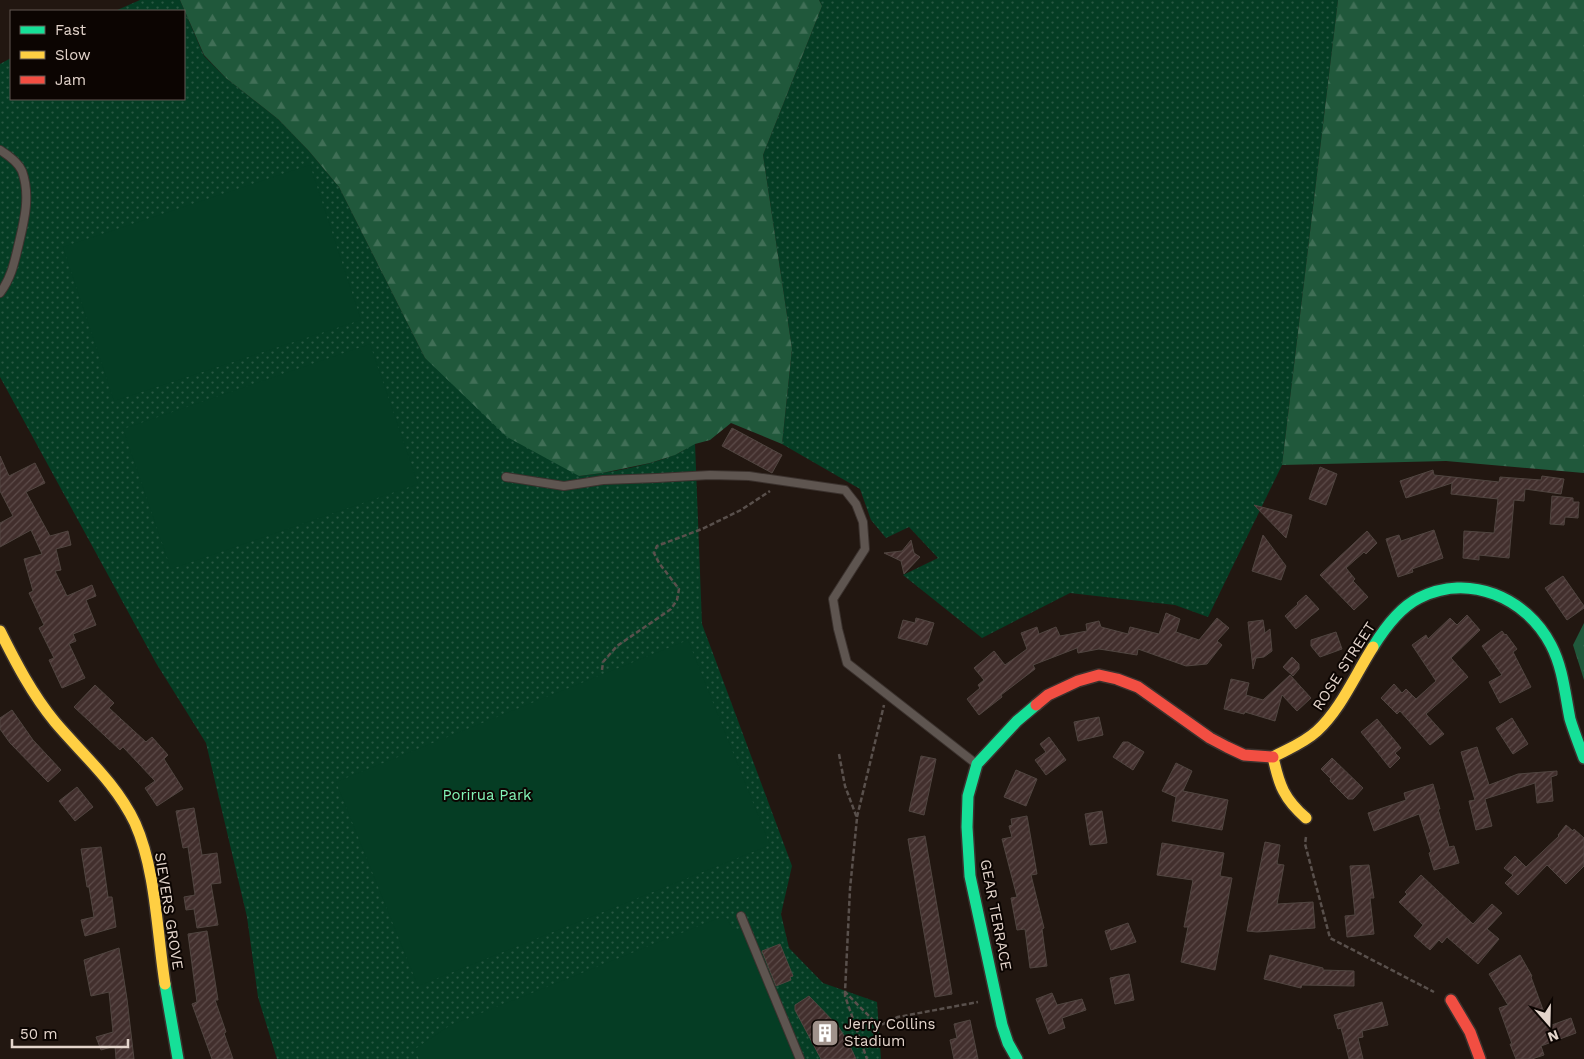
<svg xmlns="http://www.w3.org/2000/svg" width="1584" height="1059" font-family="'Work Sans',sans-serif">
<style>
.grass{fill:url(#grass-dots)}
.forest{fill:url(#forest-firs)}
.garden{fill:#053d24}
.building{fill:url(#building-hatch);stroke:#504540}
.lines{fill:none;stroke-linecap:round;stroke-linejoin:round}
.lane-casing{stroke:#3b322e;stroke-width:10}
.fast-casing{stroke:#3b322e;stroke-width:14}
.slow-casing{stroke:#3b322e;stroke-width:14}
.jam-casing{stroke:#3b322e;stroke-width:14}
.path{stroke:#59504c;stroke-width:2.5;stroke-dasharray:5 2.5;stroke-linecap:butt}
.lane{stroke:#5e5550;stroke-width:8}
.fast{stroke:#16e098;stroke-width:11}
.slow{stroke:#ffcf43;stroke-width:11}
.jam{stroke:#f24e42;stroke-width:11}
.labels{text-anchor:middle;stroke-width:4;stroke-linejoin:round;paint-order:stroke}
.street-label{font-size:15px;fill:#e4d5cc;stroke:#0c0502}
.park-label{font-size:15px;fill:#83f5b7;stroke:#0c0502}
.poi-label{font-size:15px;fill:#e4d5cc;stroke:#0c0502;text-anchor:start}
</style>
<defs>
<pattern id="grass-dots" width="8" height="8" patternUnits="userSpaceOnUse" patternTransform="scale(1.25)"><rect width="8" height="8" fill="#053d24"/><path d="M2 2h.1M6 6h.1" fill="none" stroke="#295843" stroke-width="1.8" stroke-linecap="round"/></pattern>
<pattern id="forest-firs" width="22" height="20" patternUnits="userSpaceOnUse" patternTransform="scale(1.25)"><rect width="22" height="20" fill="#20583b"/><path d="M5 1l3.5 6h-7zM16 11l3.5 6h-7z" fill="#406f56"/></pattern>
<pattern id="building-hatch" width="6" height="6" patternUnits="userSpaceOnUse" patternTransform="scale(1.25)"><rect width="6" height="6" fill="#422f2d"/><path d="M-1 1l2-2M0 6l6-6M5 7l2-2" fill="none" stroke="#5d4c4a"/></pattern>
</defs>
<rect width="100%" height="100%" fill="#221711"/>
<!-- grass -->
<g class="grass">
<path d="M140,0H180L204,56L226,78L278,119L309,151L339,187L425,358L579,476C611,472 645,467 674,455C682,452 688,447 695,443L702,624L792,866L781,914L789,948L823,983L877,1002L881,1059H277L258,997L247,917L206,743L156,663L0,377V64L11,58V99H184V11H115Z"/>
<polygon points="819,0 1338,0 1282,465 1208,617 1175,605 1070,593 982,638 903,575 938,558 909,527 886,538 871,520 860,489 782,444 792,349 763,155 822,6"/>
</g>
<!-- forest -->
<g class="forest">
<polygon points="180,0 819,0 822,6 763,155 792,349 782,444 731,423 710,440 695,444 675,455 650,463 602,473 579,476 507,437 425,358 339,187 309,151 278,119 226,78 204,55"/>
<polygon points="1338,0 1584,0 1584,473 1446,461 1282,465"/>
<polygon points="1584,623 1584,680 1573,645"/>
</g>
<!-- garden -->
<g class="garden">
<polygon points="310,165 361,320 114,401 63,247"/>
<polygon points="370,344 418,484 171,569 123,429"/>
<polygon points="688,640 770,845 418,986 336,782"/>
<polygon points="724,916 725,919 727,918 732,929 742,930 795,1059 419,1059 415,1049 449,1026"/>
</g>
<!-- building -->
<g class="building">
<polygon points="732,428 782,455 772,473 722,446"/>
<polygon points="0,456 9,476 35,463 45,483 26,492 50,536 68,531 71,545 56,549 61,570 55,571 67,596 92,585 96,596 86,600 96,625 73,634 76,641 69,644 85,678 62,688 49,660 54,658 39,628 44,625 29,593 33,591 24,559 42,554 31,530 0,547 0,523 13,516 0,491"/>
<polygon points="1320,467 1337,474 1326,505 1309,499"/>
<polygon points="1433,470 1434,475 1499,482 1500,477 1541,480 1542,476 1564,479 1561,494 1525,489 1524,501 1514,500 1509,558 1479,555 1479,560 1463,558 1464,531 1494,533 1498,499 1451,494 1452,483 1406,498 1400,481"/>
<polygon points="1552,496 1573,498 1573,502 1579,502 1578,518 1565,517 1564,525 1550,524"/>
<polygon points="1254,505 1292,515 1286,538"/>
<polygon points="1434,530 1443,558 1412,569 1413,572 1398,577 1386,539 1399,535 1401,541"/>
<polygon points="1367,531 1377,543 1366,554 1364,552 1346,568 1355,579 1353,581 1368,597 1354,610 1320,575"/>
<polygon points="1263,535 1286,566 1281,580 1252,571"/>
<polygon points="911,540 914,553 920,557 904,574 901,561 884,553 902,551"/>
<polygon points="1563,576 1584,606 1584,608 1567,620 1545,588"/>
<polygon points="1306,595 1319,609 1296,629 1285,616 1298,604 1297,603"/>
<polygon points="1166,613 1180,619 1176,632 1199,640 1217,618 1229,628 1217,641 1222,645 1207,664 1186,666 1138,649 1137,655 1099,649 1078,653 1077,648 1033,665 1035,669 1001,695 1002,697 979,715 967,699 980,688 978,685 984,680 974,668 987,657 994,651 1005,665 1027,649 1021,633 1037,627 1039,634 1056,627 1060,636 1087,631 1086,624 1099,621 1101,627 1128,634 1130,627 1159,634"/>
<polygon points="1467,615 1480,630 1451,658 1468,677 1426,714 1444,734 1430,745 1400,711 1397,714 1381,698 1394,684 1402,693 1406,689 1416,699 1436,681 1412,645 1426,635 1428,639 1450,618 1457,625"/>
<polygon points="916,618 934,623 927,645 898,638 903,620 915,623"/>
<polygon points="1263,620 1265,633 1270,629 1272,651 1264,657 1256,658 1253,669 1248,622"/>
<polygon points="1502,631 1505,635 1506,634 1517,649 1513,652 1531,687 1500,703 1489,682 1502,675 1482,646"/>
<polygon points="1336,632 1342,649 1320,657 1311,646 1311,640"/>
<polygon points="1292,657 1299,664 1299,669 1293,676 1283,667"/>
<polygon points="1290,675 1311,698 1297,711 1282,695 1275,721 1245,712 1244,714 1224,709 1231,679 1249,683 1246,695 1263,700"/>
<polygon points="95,685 114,703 109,708 146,742 152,737 168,755 164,759 183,789 157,806 145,788 155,781 123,747 120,750 74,707"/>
<polygon points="12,710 33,740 61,770 48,782 10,743 0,729 0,718"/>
<polygon points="1099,717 1103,735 1078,741 1074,722"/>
<polygon points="1512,718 1528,744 1513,754 1496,728"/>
<polygon points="1377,719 1401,748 1395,753 1400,758 1390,768 1361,732"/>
<polygon points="1049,737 1066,760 1046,775 1035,760 1046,752 1040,744"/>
<polygon points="1123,742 1128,742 1144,752 1133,770 1113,757"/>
<polygon points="1477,747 1489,785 1518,774 1557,771 1557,775 1551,777 1553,801 1537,803 1535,783 1485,799 1492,826 1476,830 1469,801 1475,800 1461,752"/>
<polygon points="921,756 936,759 924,815 909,811"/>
<polygon points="1332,758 1363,788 1353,799 1348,799 1330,781 1331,779 1321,769"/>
<polygon points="1176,763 1192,771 1183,791 1228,800 1222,830 1172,821 1176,797 1162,791"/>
<polygon points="1016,770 1037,779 1026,806 1004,797"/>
<polygon points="1433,784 1440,809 1438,809 1449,847 1454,846 1459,863 1434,870 1429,853 1431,852 1419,814 1374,831 1368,813 1406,800 1404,793"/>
<polygon points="77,787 93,807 75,821 59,801"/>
<polygon points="194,808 202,855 217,853 221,883 211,884 218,925 197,928 194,909 186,910 184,897 195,895 188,847 183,848 176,811"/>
<polygon points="1102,811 1107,843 1090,845 1085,814"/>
<polygon points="1027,816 1037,874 1031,875 1044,928 1042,929 1047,966 1030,968 1025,929 1017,930 1011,898 1017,897 1002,839 1012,837 1009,826 1012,825 1011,819"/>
<polygon points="1566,825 1573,831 1574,829 1584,838 1584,866 1566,884 1547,865 1518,895 1505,883 1513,875 1504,868 1515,856 1526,867 1559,836 1558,835"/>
<polygon points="925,836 952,994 935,997 908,839"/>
<polygon points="1265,842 1280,845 1277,864 1284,865 1277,904 1313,902 1315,928 1257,932 1247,931"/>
<polygon points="1162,843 1224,853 1220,876 1232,878 1215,970 1181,962 1188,927 1184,927 1193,880 1157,875"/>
<polygon points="101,847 108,897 112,897 116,927 85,936 81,920 94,917 89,887 87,887 81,849"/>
<polygon points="1369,865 1374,898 1370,898 1374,934 1347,937 1345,916 1355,915 1350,866"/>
<polygon points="1421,875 1473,924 1492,904 1502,913 1487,929 1499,939 1478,964 1447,937 1442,943 1439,940 1430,950 1414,936 1423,925 1399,902 1407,894 1405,892"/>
<polygon points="1128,923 1136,942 1111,950 1105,931"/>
<polygon points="207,931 218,1000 215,1000 226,1032 224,1033 233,1059 212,1059 192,1004 197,1002 188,934"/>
<polygon points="780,944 793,976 790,977 791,980 776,986 762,951"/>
<polygon points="119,948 127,999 134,1059 116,1059 115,1046 101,1050 96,1037 113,1032 109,992 91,996 84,960"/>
<polygon points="1270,955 1323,968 1323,970 1354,971 1354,986 1302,985 1301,988 1264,979"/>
<polygon points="1520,955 1532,976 1531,977 1549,1026 1571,1018 1576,1033 1541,1046 1544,1055 1532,1059 1516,1059 1510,1044 1512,1044 1499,1008 1508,1005 1489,974"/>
<polygon points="1129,974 1134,1000 1115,1004 1110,978"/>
<polygon points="1052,993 1057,1005 1082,999 1086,1010 1062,1018 1065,1028 1049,1034 1036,999"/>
<polygon points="809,996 838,1026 849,1044 856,1059 821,1059 795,1010 795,1005"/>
<polygon points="1382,1002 1388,1025 1362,1031 1363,1037 1358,1038 1363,1059 1349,1059 1341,1028 1338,1029 1334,1015"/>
<polygon points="970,1020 978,1059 954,1059 950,1040 957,1038 954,1024"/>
</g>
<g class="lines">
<defs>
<g id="lane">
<path d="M0,150C8,155 18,162 22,171C31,196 24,222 18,247C14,264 11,278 0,293"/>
<polyline points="506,477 564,486 603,480 657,478 710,475 749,476 845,490 856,504 863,522 865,549 833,599 838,629 847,663 975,763"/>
<polyline points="741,916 800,1059"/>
</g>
<g id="fast">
<path d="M1373,647C1384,629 1399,608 1419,598C1469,573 1526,597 1551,645C1563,668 1565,694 1570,719C1574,732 1579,745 1584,758"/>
<polyline points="165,984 178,1059"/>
<polyline points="1017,1059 1008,1043 1002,1025 970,876 967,827 968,796 977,764 1017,721 1036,705"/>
</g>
<g id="slow">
<path d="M0,631C16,663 32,694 55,722C83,755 116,783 135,823C156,870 157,933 165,984"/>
<path d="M1306,818C1284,799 1279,785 1273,757C1288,749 1304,743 1317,731C1341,709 1355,675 1373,647"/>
</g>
<g id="jam">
<polyline points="1036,705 1048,695 1078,681 1099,675 1117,679 1138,687 1210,738 1227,747 1244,755 1273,757"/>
<polyline points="1451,1000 1470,1032 1480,1059"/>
</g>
</defs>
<!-- lane casing -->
<use href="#lane" class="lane-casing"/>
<!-- fast casing -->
<use href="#fast" class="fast-casing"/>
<!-- slow casing -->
<use href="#slow" class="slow-casing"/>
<!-- jam casing -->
<use href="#jam" class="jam-casing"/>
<!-- path -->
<g class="path">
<polyline points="602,670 603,662 617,646 671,609 677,600 679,589 659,563 654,553 657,546 702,529 741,510 770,491"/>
<polyline points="839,754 845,786 857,818 850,889 845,992 879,1026 898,1017 978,1002"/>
<polyline points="857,817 884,705"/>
<polyline points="1306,837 1305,844 1330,938 1434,992"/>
<polyline points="845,992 845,996 867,1059"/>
</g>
<!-- lane -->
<use href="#lane" class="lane"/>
<!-- fast -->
<use href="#fast" class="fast"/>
<!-- slow -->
<use href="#slow" class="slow"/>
<!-- jam -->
<use href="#jam" class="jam"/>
</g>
<!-- icons -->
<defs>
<symbol id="building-square" viewBox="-11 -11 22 22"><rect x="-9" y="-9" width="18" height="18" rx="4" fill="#a0928b" stroke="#0c0502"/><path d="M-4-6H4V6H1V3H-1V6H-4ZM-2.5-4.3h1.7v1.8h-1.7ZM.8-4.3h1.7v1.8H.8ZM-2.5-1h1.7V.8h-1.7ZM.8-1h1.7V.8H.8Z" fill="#fff"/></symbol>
</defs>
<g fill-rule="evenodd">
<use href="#building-square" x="809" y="1017" width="32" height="32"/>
</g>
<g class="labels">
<!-- street labels -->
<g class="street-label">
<text transform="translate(1344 666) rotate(-57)" y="5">ROSE STREET</text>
<text transform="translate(169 911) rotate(81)" y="5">SIEVERS GROVE</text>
<text transform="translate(996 915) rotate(79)" y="5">GEAR TERRACE</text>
</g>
<!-- park labels -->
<g class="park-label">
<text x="487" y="800">Porirua Park</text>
</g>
<!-- poi labels -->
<g class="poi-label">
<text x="844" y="1029">Jerry Collins<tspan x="844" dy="17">Stadium</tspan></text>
</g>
</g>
<!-- legend -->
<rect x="10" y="10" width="175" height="90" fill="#0c0502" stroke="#625853"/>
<rect x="20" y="26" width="25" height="8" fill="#16e098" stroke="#625853"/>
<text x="55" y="35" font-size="15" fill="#e4d5cc">Fast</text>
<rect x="20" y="51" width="25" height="8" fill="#ffcf43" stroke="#625853"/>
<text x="55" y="60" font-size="15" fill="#e4d5cc">Slow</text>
<rect x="20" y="76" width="25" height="8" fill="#f24e42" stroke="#625853"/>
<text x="55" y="85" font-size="15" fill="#e4d5cc">Jam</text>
<!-- north arrow -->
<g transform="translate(1549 1024) rotate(160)" stroke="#0c0502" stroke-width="4" paint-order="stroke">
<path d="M0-4L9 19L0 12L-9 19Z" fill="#e4d5cc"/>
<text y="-8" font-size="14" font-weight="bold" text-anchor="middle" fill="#e4d5cc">N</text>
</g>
<!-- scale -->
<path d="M12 1039v8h116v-8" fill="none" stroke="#e4d5cc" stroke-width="2.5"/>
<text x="20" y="1039" font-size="15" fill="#e4d5cc" stroke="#0c0502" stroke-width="4" paint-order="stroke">50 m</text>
</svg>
